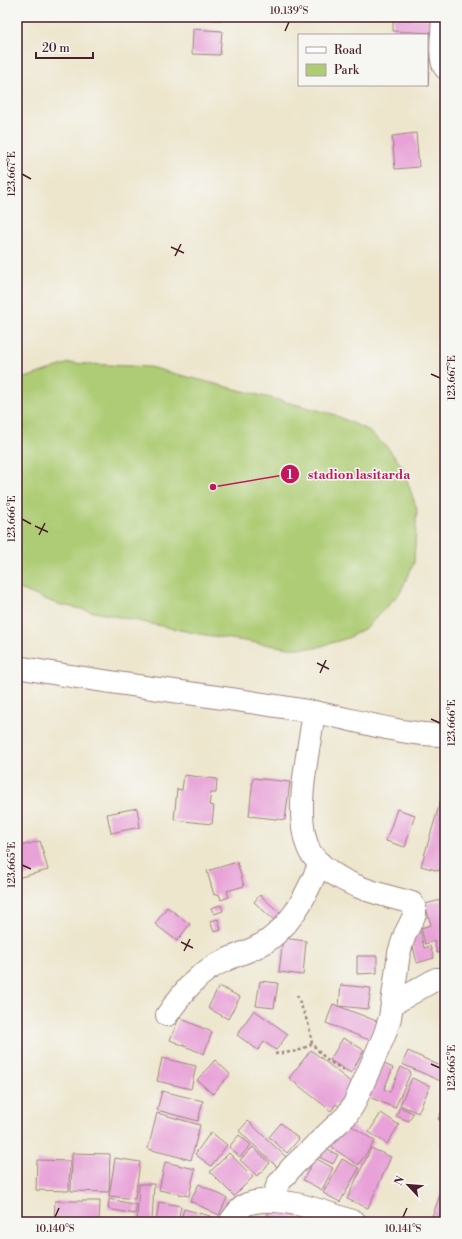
<svg xmlns="http://www.w3.org/2000/svg" width="462" height="1239" font-family="'Libre Bodoni',serif">
<style>
.green{fill:#aecc74;stroke:#7c7650}
.building{fill:#e8a2d8}
.lines{fill:none;stroke-linecap:round;stroke-linejoin:round}
.street-casing{stroke:#9c827c;stroke-width:24}
.path{stroke:#9c827c;stroke-width:2.5;stroke-dasharray:3 3;stroke-linecap:butt}
.street{stroke:#fff;stroke-width:22}
.ticks{fill:none;stroke:#4a1f2b;stroke-width:1.5}
.leader{fill:none;stroke:#c2185b;stroke-width:1.5}
.callout-dot{fill:#c2185b;stroke:#f6f6f2;stroke-width:1.5}
.mark-label{font-size:12px;text-anchor:middle;font-weight:bold;fill:#fff}
.callout-label{font-size:13px;text-anchor:middle;font-weight:bold;fill:#c2185b;stroke:#f6f6f2;stroke-width:3;stroke-linejoin:round;paint-order:stroke}
.neatline{fill:none;stroke:#4a1f2b;stroke-width:1.5}
.ticks-label{font-size:10px;text-anchor:middle;fill:#4a1f2b}
</style>
<rect width="100%" height="100%" fill="#f6f6f2"/>
<filter id="ink" filterUnits="userSpaceOnUse"><feTurbulence type="fractalNoise" baseFrequency=".025" numOctaves="2"/><feDisplacementMap in="SourceGraphic" scale="8" xChannelSelector="R" yChannelSelector="G"/><feConvolveMatrix kernelMatrix="1 2 1 2 8 2 1 2 1" color-interpolation-filters="sRGB"/></filter>
<filter id="wash" filterUnits="userSpaceOnUse"><feTurbulence type="fractalNoise" baseFrequency=".012" numOctaves="4" result="noise"/><feDisplacementMap in="SourceGraphic" scale="16" xChannelSelector="R" yChannelSelector="G"/><feGaussianBlur stdDeviation="0.9" result="paint"/><feColorMatrix in="noise" values="0 0 0 0 0 0 0 0 0 0 0 0 0 0 0 0 0 1.4 0 .05"/><feComposite in="paint" operator="in"/></filter>
<g filter="url(#wash)">
<rect width="100%" height="100%" fill="#ede6cd"/>
<!-- green -->
<polygon class="green" points="69,363 149,367 333,414 367,430 387,447 402,466 417,509 414,563 400,593 367,627 348,638 315,648 289,648 199,634 57,604 17,588 17,384 22,379"/>
<g id="blocks">
<!-- building -->
<g class="building">
<polygon points="200,17 222,17 222,20 199,19"/>
<polygon points="393,17 433,19 432,33 393,31"/>
<polygon points="193,29 222,31 220,55 192,54"/>
<polygon points="427,53 430,54 428,86 427,86"/>
<polygon points="416,133 419,167 395,169 392,136"/>
<polygon points="184,775 217,779 216,793 211,793 209,805 214,806 212,824 174,820 177,789 182,790"/>
<polygon points="253,778 290,782 285,820 249,816"/>
<polygon points="445,786 445,850 439,871 421,866"/>
<polygon points="137,808 140,827 111,833 107,814"/>
<polygon points="397,809 415,815 405,847 386,841"/>
<polygon points="40,841 48,870 17,878 17,847"/>
<polygon points="237,862 244,886 227,891 229,897 221,900 219,894 214,895 207,871"/>
<polygon points="260,895 281,914 275,921 254,902"/>
<polygon points="445,899 445,951 437,953 434,941 425,944 421,928 431,925 425,904"/>
<polygon points="221,905 223,911 214,914 211,908"/>
<polygon points="167,907 190,924 177,941 155,924"/>
<polygon points="218,919 221,930 214,932 210,921"/>
<polygon points="420,931 424,948 430,946 434,958 417,963 410,934"/>
<polygon points="283,938 306,941 303,975 279,972"/>
<polygon points="357,956 377,956 377,973 357,974"/>
<polygon points="260,981 278,983 274,1008 256,1006"/>
<polygon points="341,985 371,988 368,1009 339,1006"/>
<polygon points="219,986 240,997 228,1019 208,1008"/>
<polygon points="333,1004 379,1022 372,1041 326,1023"/>
<polygon points="254,1010 288,1034 276,1050 264,1042 258,1050 237,1035"/>
<polygon points="179,1018 212,1032 204,1054 170,1040"/>
<polygon points="343,1038 364,1050 351,1073 330,1060"/>
<polygon points="311,1050 353,1084 345,1094 349,1097 341,1108 336,1104 331,1111 289,1078"/>
<polygon points="408,1051 445,1068 445,1083 402,1064"/>
<polygon points="162,1058 196,1066 191,1089 157,1081"/>
<polygon points="215,1060 230,1074 213,1094 197,1080"/>
<polygon points="382,1063 393,1068 384,1089 390,1092 401,1067 411,1072 395,1108 367,1096"/>
<polygon points="412,1078 430,1086 418,1113 400,1105"/>
<polygon points="162,1091 203,1101 198,1121 157,1110"/>
<polygon points="445,1105 445,1122 438,1119"/>
<polygon points="400,1107 413,1113 409,1121 396,1116"/>
<polygon points="157,1113 200,1125 191,1160 148,1149"/>
<polygon points="381,1113 399,1125 387,1144 369,1132"/>
<polygon points="248,1121 286,1157 277,1167 239,1131"/>
<polygon points="281,1123 299,1139 287,1153 269,1137"/>
<polygon points="347,1123 375,1141 358,1165 325,1143"/>
<polygon points="211,1132 227,1145 211,1166 195,1154"/>
<polygon points="239,1135 251,1145 240,1157 229,1147"/>
<polygon points="445,1135 445,1147 441,1145"/>
<polygon points="253,1147 270,1163 257,1176 240,1160"/>
<polygon points="324,1148 338,1155 333,1164 319,1157"/>
<polygon points="371,1148 391,1157 368,1208 347,1199"/>
<polygon points="72,1153 110,1154 109,1192 71,1191"/>
<polygon points="229,1153 253,1177 234,1196 210,1172"/>
<polygon points="115,1158 140,1162 135,1199 109,1196"/>
<polygon points="315,1158 333,1168 322,1190 303,1180"/>
<polygon points="342,1159 359,1168 340,1202 323,1193"/>
<polygon points="37,1160 70,1161 69,1191 36,1190"/>
<polygon points="165,1162 195,1169 189,1196 159,1190"/>
<polygon points="139,1184 154,1184 152,1222 137,1222"/>
<polygon points="199,1184 227,1198 219,1215 190,1201"/>
<polygon points="443,1187 445,1188 445,1222 430,1222"/>
<polygon points="109,1199 137,1205 135,1214 108,1209"/>
<polygon points="55,1201 100,1201 99,1222 54,1222"/>
<polygon points="159,1202 181,1206 178,1222 156,1222"/>
<polygon points="270,1207 320,1218 319,1222 266,1222"/>
<polygon points="184,1209 210,1216 209,1222 180,1222"/>
</g>
</g>
</g>
<g filter="url(#ink)">
<use href="#blocks" fill-opacity="0" stroke="#9c827c" stroke-width="1"/>
<g class="lines">
<defs>
<g id="street">
<path d="M443,17C443,29 438,59 445,68"/>
<path d="M17,667C116,685 215,695 314,712C357,720 401,735 445,735"/>
<polyline points="393,1004 436,979 445,979"/>
<path d="M167,1015C183,992 199,971 226,960C241,953 257,949 270,939C295,920 308,891 320,863"/>
<path d="M272,1200L278,1184L292,1167L347,1115L354,1104L384,1036L390,1018L399,953L405,934L415,914V908L412,903C384,895 350,888 327,869C321,865 313,857 310,852C292,816 309,751 314,712"/>
<path d="M230,1222C234,1216 240,1207 247,1204C278,1193 324,1212 355,1222"/>
</g>
</defs>
<!-- street casing -->
<use href="#street" class="street-casing"/>
<!-- path -->
<g class="path">
<polyline points="297,995 309,1026 312,1044 327,1060 347,1072"/>
<polyline points="275,1054 298,1051 312,1044"/>
</g>
<!-- street -->
<use href="#street" class="street"/>
</g>
</g>
<!-- ticks -->
<path class="ticks" d="M285,31L289,22M22,174L31,179M171,247L184,253M175,256L181,244M431,374L440,378M22,519L31,524M35,526L48,532M39,535L45,523M317,663L329,669M320,673L326,660M431,719L440,723M22,865L31,869M181,942L193,948M184,951L190,939M431,1064L440,1068M55,1217L59,1208M403,1217L407,1208"/>
<!-- callouts -->
<path class="leader" d="M213 487L290 474"/>
<g class="callout-dot">
<circle cx="213" cy="487" r="4"/>
<circle cx="290" cy="474" r="10"/>
</g>
<g class="mark-label">
<text x="290" y="479">1</text>
</g>
<g class="callout-label">
<text x="359" y="479">stadion lasitarda</text>
</g>
<!-- margin -->
<rect width="462" height="1239" fill="none" stroke="#f6f6f2" stroke-width="44"/>
<!-- legend -->
<rect x="298" y="34" width="130" height="52" fill="#f6f6f2" stroke="#b1a0a2"/>
<rect x="306" y="47" width="20" height="6" fill="#ffffff" stroke="#b1a0a2"/>
<text x="334" y="54" font-size="12" fill="#4a1f2b">Road</text>
<rect x="306" y="64" width="20" height="12" fill="#aecc74" stroke="#b1a0a2"/>
<text x="334" y="74" font-size="12" fill="#4a1f2b">Park</text>
<!-- north arrow -->
<g transform="translate(408 1185) rotate(296)" stroke="#f6f6f2" stroke-width="3" paint-order="stroke">
<path d="M0-3L7 15L0 10L-7 15Z" fill="#4a1f2b"/>
<text y="-6" font-size="11" font-weight="bold" text-anchor="middle" fill="#4a1f2b">N</text>
</g>
<!-- scale -->
<path d="M36 52v6h57v-6" fill="none" stroke="#4a1f2b" stroke-width="2"/>
<text x="42" y="52" font-size="12" fill="#4a1f2b" stroke="#f6f6f2" stroke-width="3" paint-order="stroke">20 m</text>
<rect x="22" y="22" width="418" height="1195" class="neatline"/>
<g class="ticks-label">
<text x="289" y="14">10.139°S</text>
<text transform="translate(11 174) rotate(-90)" y="4">123.667°E</text>
<text transform="translate(451 378) rotate(-90)" y="4">123.667°E</text>
<text transform="translate(11 519) rotate(-90)" y="4">123.666°E</text>
<text transform="translate(451 723) rotate(-90)" y="4">123.666°E</text>
<text transform="translate(11 865) rotate(-90)" y="4">123.665°E</text>
<text transform="translate(451 1068) rotate(-90)" y="4">123.665°E</text>
<text x="55" y="1232">10.140°S</text>
<text x="403" y="1232">10.141°S</text>
</g>
</svg>
